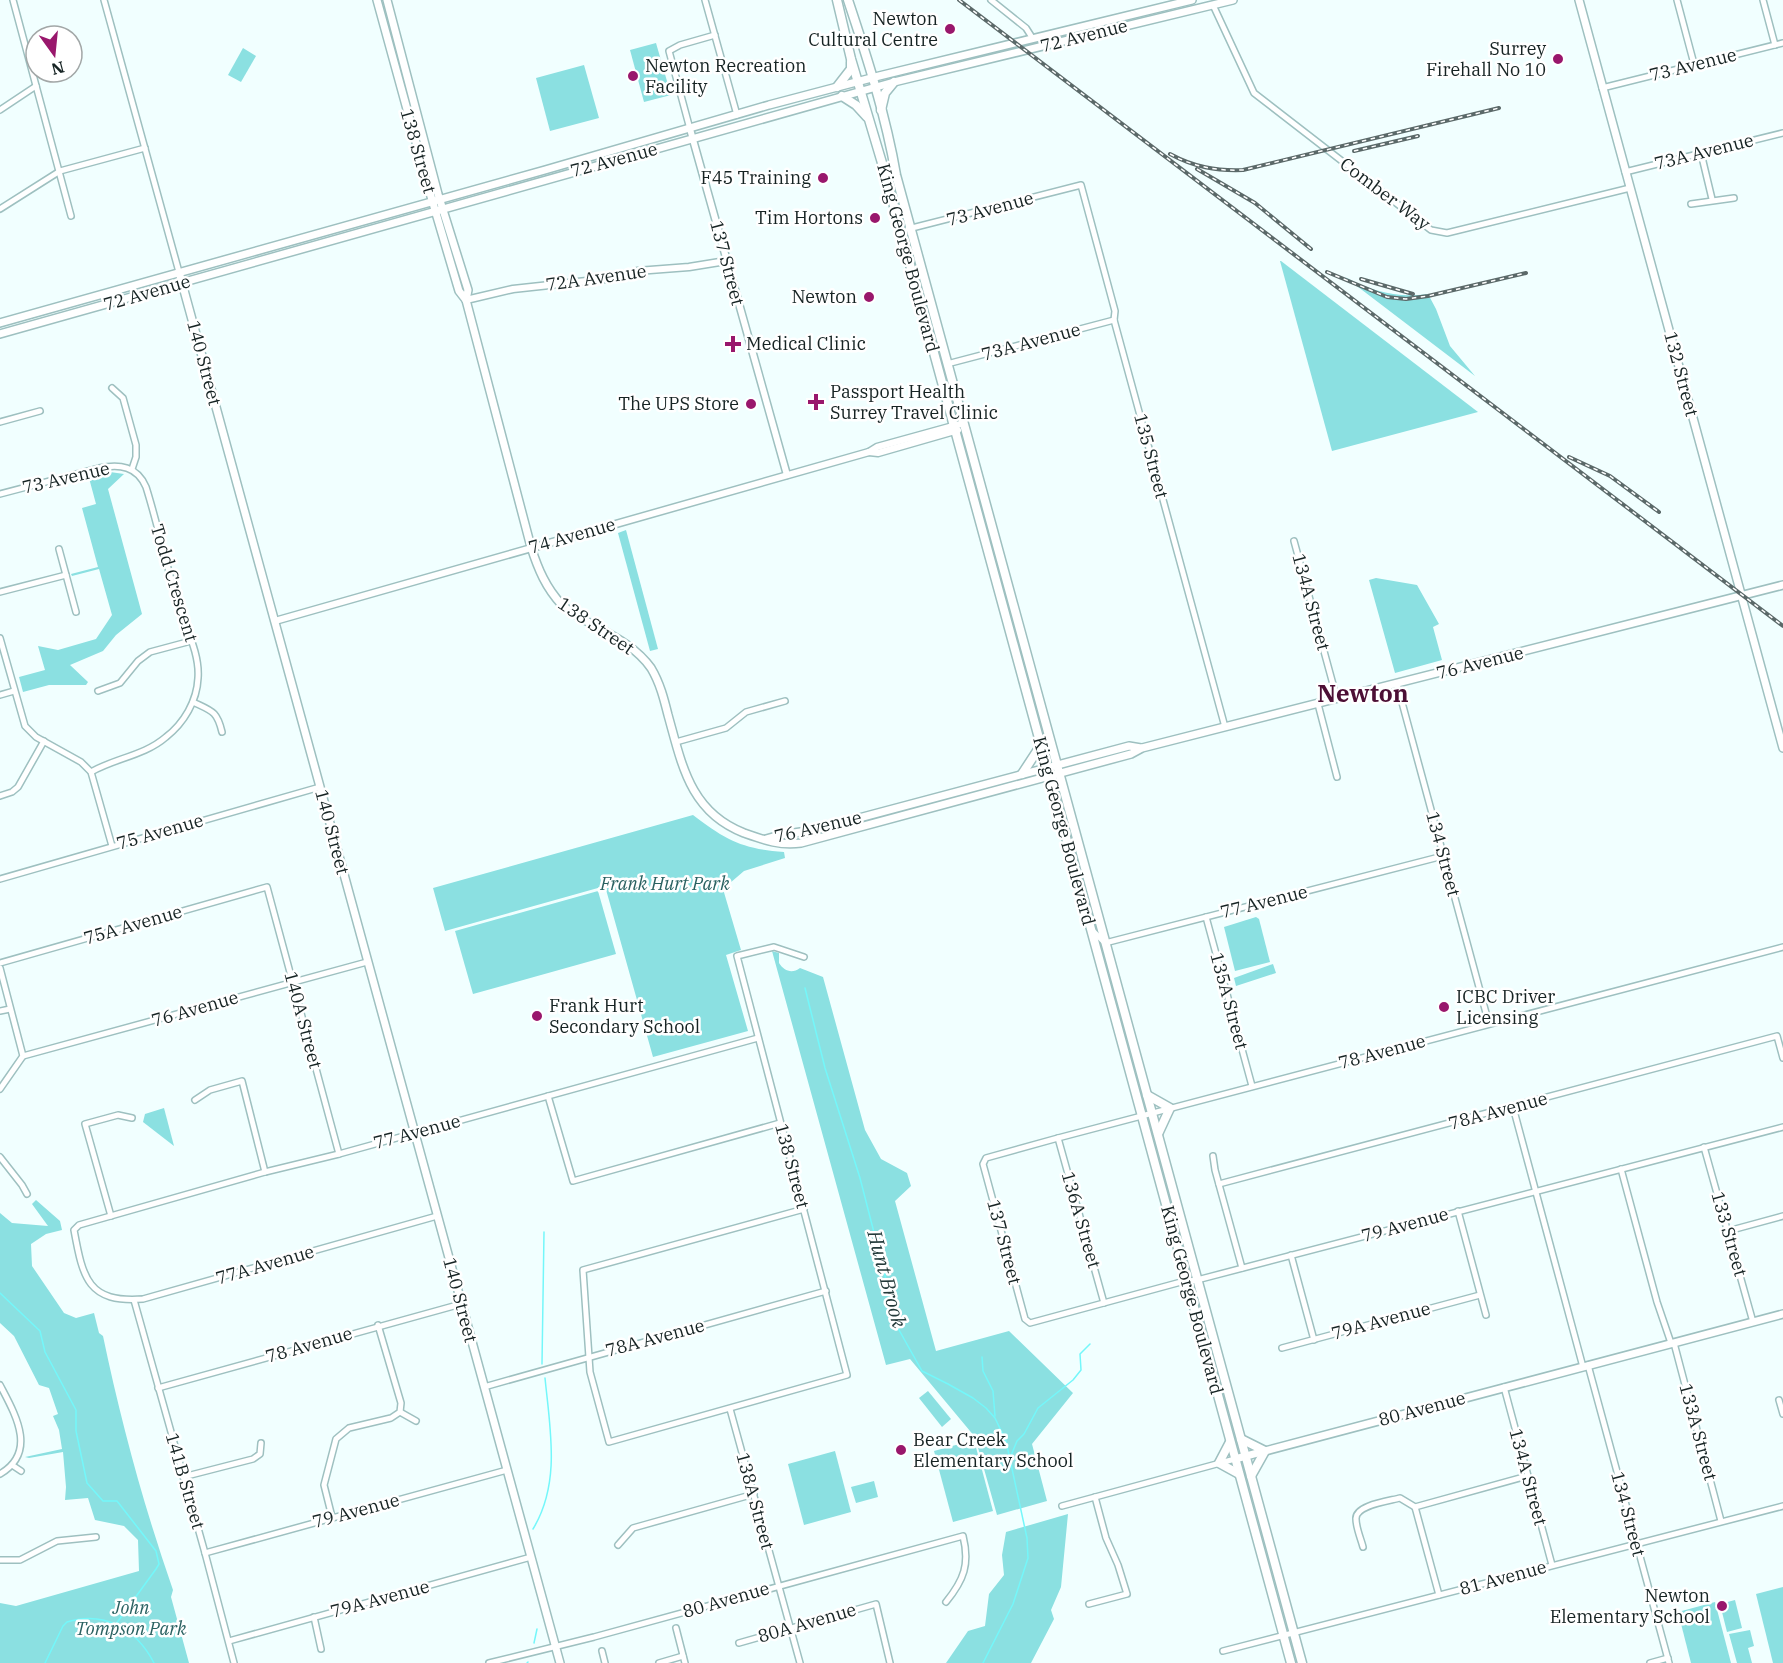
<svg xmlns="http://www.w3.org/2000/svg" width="1783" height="1663" font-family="'IBM Plex Serif',serif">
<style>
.green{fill:#8be0e1}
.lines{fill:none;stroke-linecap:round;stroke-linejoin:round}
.stream{stroke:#74f7fa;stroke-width:1.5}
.minor-casing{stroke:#9ec0c0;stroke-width:8}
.tertiary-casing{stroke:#9ec0c0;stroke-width:9}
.secondary-casing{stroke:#9ec0c0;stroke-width:10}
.primary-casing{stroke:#9ec0c0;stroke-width:11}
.minor{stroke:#fff;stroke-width:5}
.tertiary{stroke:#fff;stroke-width:6}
.secondary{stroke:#fff;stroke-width:7}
.primary{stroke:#fff;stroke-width:8}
.rail-casing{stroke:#5b6969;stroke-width:4}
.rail{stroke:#fff;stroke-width:1.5;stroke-dasharray:4.5;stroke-linecap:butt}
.poi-dot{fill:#99176c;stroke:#fff;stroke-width:2}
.labels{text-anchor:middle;stroke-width:5;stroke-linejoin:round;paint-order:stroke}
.poi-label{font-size:18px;fill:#162323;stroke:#fff;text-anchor:end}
.street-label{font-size:18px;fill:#162323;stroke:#fff}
.park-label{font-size:18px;font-style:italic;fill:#296161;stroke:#fff}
.water-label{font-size:20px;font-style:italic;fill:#233a3a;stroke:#fff}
.district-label{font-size:24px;font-weight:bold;fill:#4c0f35;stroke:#fff}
</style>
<rect width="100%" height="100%" fill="#f1ffff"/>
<!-- green -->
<g class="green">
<polygon points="656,43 671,95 644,102 630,50"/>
<polygon points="243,48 256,56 241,82 228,75"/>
<polygon points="584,65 599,118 550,131 536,78"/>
<polygon points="1280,261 1281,261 1478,412 1332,451"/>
<path d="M1345,277C1373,292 1397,298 1428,294L1436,309L1450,346L1475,376Z"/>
<polygon points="110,472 124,474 108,489 142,614 116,635 103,651 70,665 88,682 86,685 49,685 23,692 19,677 45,670 38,646 58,650 96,639 112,615 99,569 72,576 71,574 98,567 82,508 96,504 89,478"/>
<polygon points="626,530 658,649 650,651 618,533"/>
<polygon points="1376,578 1417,585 1439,624 1433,627 1442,660 1395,673 1369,580"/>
<path d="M693,815C726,840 742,849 784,852L785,858L744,871L723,889L741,950L726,955L748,1031L653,1057L605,886L445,931L433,888Z"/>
<polygon points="598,891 616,954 473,994 455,931"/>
<polygon points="1256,917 1259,919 1270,962 1235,971 1224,927"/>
<path d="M772,951L779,953V963C784,971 792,974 800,968L823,977L865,1130L881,1159L907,1173L911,1186L895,1201L936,1351L1009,1331L1073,1393L1032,1444L1047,1501L997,1515L975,1437L910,1359L886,1365Z"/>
<polygon points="1273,964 1276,973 1236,986 1234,978"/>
<polygon points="164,1108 174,1146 143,1122 145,1114"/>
<path d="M36,1200L60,1221L62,1230L46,1234L31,1244L32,1266L64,1313L76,1318L94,1313L99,1333L103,1336C121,1422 144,1507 173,1590L171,1597L189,1663H0V1603L16,1606L139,1571L138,1540L124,1526L95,1520L88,1498L65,1500L66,1487L63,1452L29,1458L25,1457L62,1449L59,1430L53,1416L58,1414L49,1388L39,1385L14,1336L0,1323V1213L12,1223L48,1226L32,1204Z"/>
<polygon points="928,1391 951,1419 942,1427 919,1398"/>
<polygon points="974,1440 993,1511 953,1522 934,1451"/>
<polygon points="835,1451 851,1512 804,1525 788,1464"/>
<polygon points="874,1481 878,1497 856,1503 851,1487"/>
<polygon points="1068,1514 1061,1587 1051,1610 1054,1619 1031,1663 946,1663 968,1631 985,1626 989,1594 1004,1575 1002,1555 1006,1532"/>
<polygon points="1783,1587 1783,1663 1773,1663 1756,1594"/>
<polygon points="1735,1600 1742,1628 1727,1632 1720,1604"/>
<polygon points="1715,1602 1731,1663 1691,1663 1678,1612"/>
<polygon points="1750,1630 1754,1646 1748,1648 1752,1663 1737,1663 1729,1634"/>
</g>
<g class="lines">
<!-- stream -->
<g class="stream">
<polyline points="805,988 825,1068 860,1178 899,1330 922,1371 948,1384 973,1398 986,1408 995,1418 1006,1441 1027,1538 1028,1558 1013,1604 983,1663"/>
<polyline points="0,1293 40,1331 45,1352 76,1410 76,1431 87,1483 103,1501 117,1501 156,1551 159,1564 156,1569 116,1624"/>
<polyline points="982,1357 983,1371 993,1391 995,1416"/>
<polyline points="542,1364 544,1232"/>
<polyline points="1010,1458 1017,1441 1024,1434 1038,1408 1073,1380 1081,1370 1080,1354 1090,1344"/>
<path d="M533,1529C561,1483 550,1429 545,1378"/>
<polyline points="534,1643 537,1629"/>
<path d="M45,1663L63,1626L67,1622C105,1610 137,1630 154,1663"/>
<polyline points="527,1663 528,1662"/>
</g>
<defs>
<g id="minor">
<polyline points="13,0 71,216"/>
<polyline points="104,0 179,272"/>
<polyline points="705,0 737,115"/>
<polyline points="991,0 1026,28 1033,39"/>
<polyline points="1677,0 1694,64"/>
<polyline points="1763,0 1775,45"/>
<polyline points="1213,5 1254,93 1431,230 1447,233 1630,188"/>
<polyline points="1602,88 1783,43"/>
<polyline points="0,110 36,86"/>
<polyline points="690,129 669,51 680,45 715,35"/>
<polyline points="1701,153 1712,199"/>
<polyline points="1625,172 1783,133"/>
<polyline points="1691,204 1734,198"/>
<polyline points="0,209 60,171 145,148"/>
<polyline points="908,229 1081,185 1115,311 1114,320 1225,727"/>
<polyline points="947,364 1114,320"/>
<polyline points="112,388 123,398 136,445 136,457 132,469"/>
<polyline points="0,422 40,411"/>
<path d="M0,494L99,468C120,464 137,466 146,487C158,525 166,565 178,603C185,627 200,653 198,678C197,701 184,723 166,737C144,756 115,758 91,772"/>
<polyline points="1294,541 1337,699"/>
<polyline points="59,549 76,612"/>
<polyline points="0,592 66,575"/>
<polyline points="0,638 25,726 36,737 81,762 91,772 112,846"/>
<polyline points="1397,684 1489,1024"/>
<polyline points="98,691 120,683 138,661 150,652 191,641"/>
<polyline points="0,695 14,691"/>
<path d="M193,702C212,711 217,711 222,732"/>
<polyline points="1318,704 1337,777"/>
<polyline points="676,742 726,728 746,712 785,701"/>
<polyline points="0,796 12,792 18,787 44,741"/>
<polyline points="0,879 320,787"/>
<polyline points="1206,917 1252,1086"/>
<polyline points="1092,930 1105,943 1443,856"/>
<polyline points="1783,947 1058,1138 986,1158 983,1164 1025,1319 1030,1323 1181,1282 1197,1280 1783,1127"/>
<polyline points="0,963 267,887 339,1154"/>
<polyline points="0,968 23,1056 0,1089"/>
<polyline points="0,1011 10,1009"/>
<polyline points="23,1056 367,962"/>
<polyline points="548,1096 573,1181 780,1123"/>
<polyline points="195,1100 210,1090 242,1081 265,1172"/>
<polyline points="1513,1107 1583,1367"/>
<polyline points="1058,1138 1104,1303"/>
<polyline points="1704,1147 1753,1322"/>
<polyline points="1213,1156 1215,1170 1242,1268"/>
<polyline points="0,1157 22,1185 27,1194"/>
<polyline points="1621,1169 1657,1302 1671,1343"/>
<polyline points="1219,1184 1777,1036 1783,1058"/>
<polyline points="804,1209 583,1270 590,1372 609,1442 847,1375 737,956 774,947 804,957"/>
<polyline points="1458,1211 1486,1315"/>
<polyline points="111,1216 85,1124 118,1115 132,1118"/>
<path d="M437,1216L143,1299C88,1303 83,1279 74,1230L79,1225L265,1172L339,1154L758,1038"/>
<polyline points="1728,1231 1783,1216"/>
<polyline points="1291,1255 1314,1340"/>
<polyline points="134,1300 205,1553 234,1663"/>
<polyline points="1674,1343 1721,1521"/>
<polyline points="1282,1348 1480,1295"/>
<polyline points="1588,1365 1669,1663"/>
<path d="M0,1385C15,1414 38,1452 0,1474"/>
<polyline points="484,1387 826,1291"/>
<polyline points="1504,1387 1552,1565"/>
<polyline points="158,1388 461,1304"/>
<polyline points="1779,1400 1783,1414"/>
<polyline points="730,1409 800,1663"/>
<polyline points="400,1412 416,1421"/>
<polyline points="12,1465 21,1471"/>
<polyline points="183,1477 253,1459 260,1454 261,1443"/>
<polyline points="1062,1506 1235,1459"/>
<polyline points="1415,1507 1439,1595"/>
<polyline points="332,1517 324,1485 336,1439 349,1428 391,1418 400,1412 401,1403 378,1325"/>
<polyline points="618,1545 633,1528 754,1494"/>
<path d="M1363,1547C1361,1539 1356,1528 1356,1519C1355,1505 1389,1501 1400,1498L1415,1507L1527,1476"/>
<polyline points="205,1553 507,1470"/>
<polyline points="0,1560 20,1560 57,1541 96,1537"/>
<polyline points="1089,1604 1127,1594 1118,1565 1106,1538 1095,1497"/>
<polyline points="314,1617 321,1649"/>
<polyline points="676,1628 685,1663"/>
<polyline points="229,1641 531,1557"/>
<polyline points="739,1643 876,1604 890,1663"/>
<polyline points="602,1651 605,1663"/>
<polyline points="1223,1651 1783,1506"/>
<path d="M489,1663L594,1637L963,1536C970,1564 964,1580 946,1602"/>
<polyline points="659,1663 683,1656"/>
<polyline points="1650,1663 1668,1658"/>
</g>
<g id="tertiary">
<polyline points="690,129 787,475"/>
<polyline points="466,300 513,289 605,279 637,271 689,267 726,261"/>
<polyline points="869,452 878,453 958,430"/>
<polyline points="275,621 869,452 877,447 964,423"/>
</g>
<g id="secondary">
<path d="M377,0L430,193L459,291L466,300L531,547C538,569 546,588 562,605C590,628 629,637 651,668C660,683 664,699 668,715C682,765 690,812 744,833C764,840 780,846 801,843L1131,754L1142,748L1783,585"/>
<polyline points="387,0 438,194 468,290 466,300"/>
<polyline points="1579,0 1783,748"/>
<polyline points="179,272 560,1663"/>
<polyline points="0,323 545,170 769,105 879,76 1192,0"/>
<polyline points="0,334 894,82 1233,0"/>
<polyline points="766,839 780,835 814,830 1129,746 1141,748"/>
<polyline points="1235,1459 1783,1314"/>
</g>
<g id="primary">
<polyline points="837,0 851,59 885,173 1291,1663"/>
<path d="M848,0C867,57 886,116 896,175L1302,1663"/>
<polyline points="837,87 851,69 851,62"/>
<polyline points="842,96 856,105 867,117"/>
<polyline points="881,110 885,93 894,82"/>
<polyline points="1022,774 1041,745"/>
<polyline points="1147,1095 1170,1108 1158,1134"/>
<polyline points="1241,1439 1265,1451 1251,1476"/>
<polyline points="1230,1442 1219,1463 1239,1474"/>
</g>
</defs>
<!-- minor casing -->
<use href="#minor" class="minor-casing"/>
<!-- tertiary casing -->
<use href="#tertiary" class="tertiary-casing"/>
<!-- secondary casing -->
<use href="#secondary" class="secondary-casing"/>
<!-- primary casing -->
<use href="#primary" class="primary-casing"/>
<!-- minor -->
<use href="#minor" class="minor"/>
<!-- tertiary -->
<use href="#tertiary" class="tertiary"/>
<!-- secondary -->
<use href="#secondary" class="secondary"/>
<!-- primary -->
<use href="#primary" class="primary"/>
<defs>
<g id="rail">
<polyline points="959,0 1783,626"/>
<polyline points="1354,151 1418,136"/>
<path d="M1170,154C1194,167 1216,171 1243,170L1499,108"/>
<polyline points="1197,169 1255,203 1311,249"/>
<polyline points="1327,272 1387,297 1406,299 1428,296 1526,273"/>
<polyline points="1361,279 1413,294"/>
<polyline points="1569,457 1610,476 1659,512"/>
</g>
</defs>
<!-- rail casing -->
<use href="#rail" class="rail-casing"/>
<!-- rail -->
<use href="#rail" class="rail"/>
</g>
<!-- markers -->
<g class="poi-dot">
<circle cx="950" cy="29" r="6"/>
<circle cx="1558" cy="59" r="6"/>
<circle cx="633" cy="76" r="6"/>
<circle cx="823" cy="178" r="6"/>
<circle cx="875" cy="218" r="6"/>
<circle cx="869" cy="297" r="6"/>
<path d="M730 335h6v6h6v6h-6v6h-6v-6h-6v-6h6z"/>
<path d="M813 393h6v6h6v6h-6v6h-6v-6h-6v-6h6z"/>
<circle cx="751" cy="404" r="6"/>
<circle cx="1444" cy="1007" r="6"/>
<circle cx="537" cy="1016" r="6"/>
<circle cx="901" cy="1450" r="6"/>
<circle cx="1722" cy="1606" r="6"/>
</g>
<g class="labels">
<!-- poi labels -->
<g class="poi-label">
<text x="938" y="25">Newton<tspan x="938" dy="21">Cultural Centre</tspan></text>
<text x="1546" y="55">Surrey<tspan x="1546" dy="21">Firehall No 10</tspan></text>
<text x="645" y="72" text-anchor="start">Newton Recreation<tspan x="645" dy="21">Facility</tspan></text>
<text x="811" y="184">F45 Training</text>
<text x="863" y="224">Tim Hortons</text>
<text x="857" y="303">Newton</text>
<text x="746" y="350" text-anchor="start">Medical Clinic</text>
<text x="830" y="398" text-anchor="start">Passport Health<tspan x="830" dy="21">Surrey Travel Clinic</tspan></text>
<text x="739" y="410">The UPS Store</text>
<text x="1456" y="1003" text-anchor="start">ICBC Driver<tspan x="1456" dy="21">Licensing</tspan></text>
<text x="549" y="1012" text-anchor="start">Frank Hurt<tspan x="549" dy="21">Secondary School</tspan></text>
<text x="913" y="1446" text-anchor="start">Bear Creek<tspan x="913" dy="21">Elementary School</tspan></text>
<text x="1710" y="1602">Newton<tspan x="1710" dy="21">Elementary School</tspan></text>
</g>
<!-- street labels -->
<g class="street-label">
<text transform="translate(1084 36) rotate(-14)" y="6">72 Avenue</text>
<text transform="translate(1693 65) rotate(-14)" y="6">73 Avenue</text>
<text transform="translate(418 151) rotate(74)" y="6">138 Street</text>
<text transform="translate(1704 152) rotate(-14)" y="6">73A Avenue</text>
<text transform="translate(614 160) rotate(-15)" y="6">72 Avenue</text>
<text transform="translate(1385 194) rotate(37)" y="6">Comber Way</text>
<text transform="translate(990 209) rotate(-15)" y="6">73 Avenue</text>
<text transform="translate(908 258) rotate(75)" y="6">King George Boulevard</text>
<text transform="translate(727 263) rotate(75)" y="6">137 Street</text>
<text transform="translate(596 278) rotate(-8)" y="6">72A Avenue</text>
<text transform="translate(147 293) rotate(-16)" y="6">72 Avenue</text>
<text transform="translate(1031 342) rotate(-15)" y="6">73A Avenue</text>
<text transform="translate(204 363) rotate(75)" y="6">140 Street</text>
<text transform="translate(1681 374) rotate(75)" y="6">132 Street</text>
<text transform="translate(1151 456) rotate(75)" y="6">135 Street</text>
<text transform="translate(66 478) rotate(-13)" y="6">73 Avenue</text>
<text transform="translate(572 536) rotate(-16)" y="6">74 Avenue</text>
<text transform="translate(174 583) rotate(73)" y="6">Todd Crescent</text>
<text transform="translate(1311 602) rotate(75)" y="6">134A Street</text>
<text transform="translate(596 626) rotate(34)" y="6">138 Street</text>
<text transform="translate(1480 663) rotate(-14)" y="6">76 Avenue</text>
<text transform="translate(818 827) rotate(-13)" y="6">76 Avenue</text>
<text transform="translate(1064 831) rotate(75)" y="6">King George Boulevard</text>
<text transform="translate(160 832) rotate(-16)" y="6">75 Avenue</text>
<text transform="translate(332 832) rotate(75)" y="6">140 Street</text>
<text transform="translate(1443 854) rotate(75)" y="6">134 Street</text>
<text transform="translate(1264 902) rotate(-14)" y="6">77 Avenue</text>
<text transform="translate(133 925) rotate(-16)" y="6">75A Avenue</text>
<text transform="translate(1229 1001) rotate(75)" y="6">135A Street</text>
<text transform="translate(195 1009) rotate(-16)" y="6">76 Avenue</text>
<text transform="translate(303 1020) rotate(75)" y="6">140A Street</text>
<text transform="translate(1382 1052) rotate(-15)" y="6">78 Avenue</text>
<text transform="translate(1498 1111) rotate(-15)" y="6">78A Avenue</text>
<text transform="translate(417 1132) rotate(-15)" y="6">77 Avenue</text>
<text transform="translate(792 1166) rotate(75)" y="6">138 Street</text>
<text transform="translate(1081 1220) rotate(74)" y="6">136A Street</text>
<text transform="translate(1405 1225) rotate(-15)" y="6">79 Avenue</text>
<text transform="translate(1729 1234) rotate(74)" y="6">133 Street</text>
<text transform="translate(1004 1242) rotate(75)" y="6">137 Street</text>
<text transform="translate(265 1265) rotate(-16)" y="6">77A Avenue</text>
<text transform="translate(460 1300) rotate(75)" y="6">140 Street</text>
<text transform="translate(1192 1300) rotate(75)" y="6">King George Boulevard</text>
<text transform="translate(1381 1321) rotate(-15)" y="6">79A Avenue</text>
<text transform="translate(655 1338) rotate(-15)" y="6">78A Avenue</text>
<text transform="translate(309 1345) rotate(-16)" y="6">78 Avenue</text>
<text transform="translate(1422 1409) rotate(-15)" y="6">80 Avenue</text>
<text transform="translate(1698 1432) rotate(75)" y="6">133A Street</text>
<text transform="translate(1528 1477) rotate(75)" y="6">134A Street</text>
<text transform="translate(185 1481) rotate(74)" y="6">141B Street</text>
<text transform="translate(755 1501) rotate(75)" y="6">138A Street</text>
<text transform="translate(356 1511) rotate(-15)" y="6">79 Avenue</text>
<text transform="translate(1628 1514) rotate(75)" y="6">134 Street</text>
<text transform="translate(1503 1578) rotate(-15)" y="6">81 Avenue</text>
<text transform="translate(380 1599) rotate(-15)" y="6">79A Avenue</text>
<text transform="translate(726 1600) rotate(-16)" y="6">80 Avenue</text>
<text transform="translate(807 1623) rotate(-16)" y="6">80A Avenue</text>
</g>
<!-- park labels -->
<g class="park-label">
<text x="665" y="890">Frank Hurt Park</text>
<text x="131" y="1614">John<tspan x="131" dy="21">Tompson Park</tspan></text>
</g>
<!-- water labels -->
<g class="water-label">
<text transform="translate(887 1279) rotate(75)" y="7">Hunt Brook</text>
</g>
<!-- district labels -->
<g class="district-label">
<text x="1363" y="702">Newton</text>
</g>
</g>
<!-- north arrow -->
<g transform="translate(54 54) rotate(165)"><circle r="28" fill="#ffffff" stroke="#a2a7a7" stroke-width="1.5"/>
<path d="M0-4.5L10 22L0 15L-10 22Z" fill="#99176c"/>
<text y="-9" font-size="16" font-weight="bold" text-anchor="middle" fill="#162323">N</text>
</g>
</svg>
